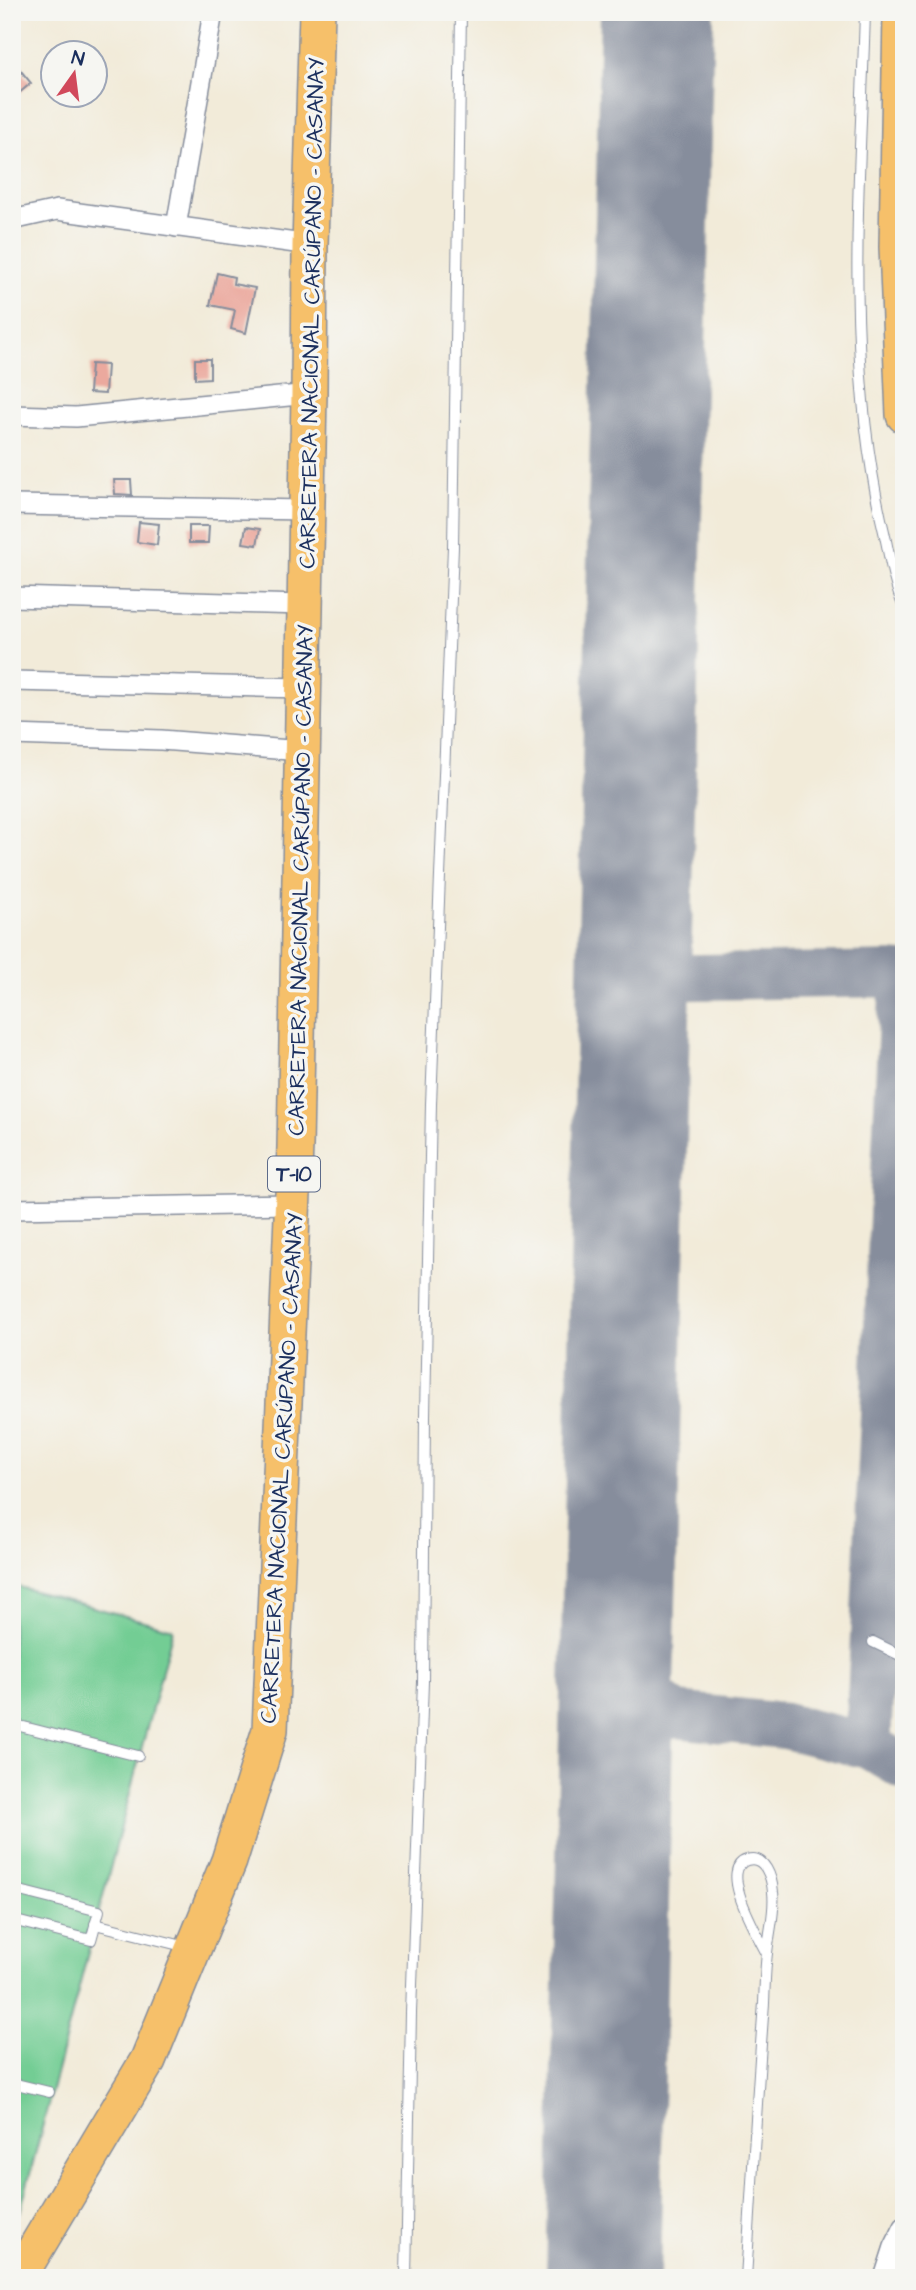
<svg xmlns="http://www.w3.org/2000/svg" width="916" height="2290" font-family="'Architects Daughter',sans-serif">
<style>
.green{fill:#73cd94;stroke:#477e79;stroke-width:2}
.lines{fill:none;stroke-linecap:round;stroke-linejoin:round}
.taxiway{stroke:#868d9c;stroke-width:46}
.runway{stroke:#868d9c;stroke-width:114}
.building{fill:#eba99e}
.lane-casing{stroke:#868d9c;stroke-width:12}
.street-casing{stroke:#868d9c;stroke-width:22}
.highway-casing{stroke:#868d9c;stroke-width:38}
.lane{stroke:#fff;stroke-width:10}
.street{stroke:#fff;stroke-width:19}
.highway{stroke:#f6c06b;stroke-width:35}
.labels{text-anchor:middle;stroke-width:7;stroke-linejoin:round;paint-order:stroke}
.shield{fill:#f6f6f2;stroke:#5d6b8a;stroke-width:2}
.shield-label{font-size:21px;font-weight:bold;fill:#1b2f5e}
.street-label{font-size:23px;fill:#1b2f5e;stroke:#f6f6f2}
</style>
<rect width="100%" height="100%" fill="#f6f6f2"/>
<filter id="ink" filterUnits="userSpaceOnUse"><feTurbulence type="fractalNoise" baseFrequency=".0143" numOctaves="2"/><feDisplacementMap in="SourceGraphic" scale="14" xChannelSelector="R" yChannelSelector="G"/><feConvolveMatrix kernelMatrix="1 2 1 2 8 2 1 2 1" color-interpolation-filters="sRGB"/></filter>
<filter id="wash" filterUnits="userSpaceOnUse"><feTurbulence type="fractalNoise" baseFrequency=".00686" numOctaves="4" result="noise"/><feDisplacementMap in="SourceGraphic" scale="28" xChannelSelector="R" yChannelSelector="G"/><feGaussianBlur stdDeviation="1.57" result="paint"/><feColorMatrix in="noise" values="0 0 0 0 0 0 0 0 0 0 0 0 0 0 0 0 0 1.4 0 .05"/><feComposite in="paint" operator="in"/></filter>
<g filter="url(#wash)">
<rect width="100%" height="100%" fill="#f2ebd9"/>
<!-- green -->
<polygon class="green" points="12,1585 173,1629 20,2212 12,2210"/>
<g class="lines">
<!-- taxiway -->
<g class="taxiway">
<polyline points="634,978 903,974 868,1746"/>
<polyline points="676,1715 785,1726 868,1746 904,1767"/>
<path d="M616,1759C635,1734 644,1721 676,1715L634,1683L618,1660"/>
</g>
<!-- runway -->
<polyline class="runway" points="603,2278 657,12"/>
</g>
<g id="blocks">
<!-- building -->
<g class="building">
<polygon points="12,60 31,83 12,99"/>
<polygon points="217,273 234,277 233,284 255,288 246,333 231,329 235,310 210,305"/>
<polygon points="195,359 210,359 210,378 195,379"/>
<polygon points="91,364 107,365 105,394 89,393"/>
<polygon points="114,480 131,480 132,495 115,494"/>
<polygon points="139,522 159,524 157,545 137,542"/>
<polygon points="189,526 209,526 208,543 189,543"/>
<polygon points="246,527 260,529 257,545 243,543"/>
</g>
</g>
</g>
<g filter="url(#ink)">
<use href="#blocks" fill-opacity="0" stroke="#868d9c" stroke-width="2"/>
<g class="lines">
<defs>
<g id="lane">
<path d="M865,12C860,186 843,365 885,536C890,559 894,585 904,607"/>
<polyline points="903,974 904,975"/>
<polyline points="873,1642 904,1657"/>
<polyline points="12,1724 138,1756"/>
<polyline points="12,1889 99,1911 91,1940 12,1920"/>
<polyline points="95,1924 187,1947"/>
<polyline points="12,2083 49,2092"/>
<polyline points="406,2278 411,2013 423,1682 425,1416 431,1104 453,547 461,12"/>
<path d="M746,2278C752,2186 757,2094 764,2003C765,1982 765,1960 769,1939C771,1924 775,1908 773,1892C772,1879 765,1854 747,1860C717,1869 759,1937 767,1954"/>
</g>
<g id="street">
<polyline points="12,220 57,210 310,245"/>
<polyline points="176,227 213,12"/>
<polyline points="12,415 76,417 309,394"/>
<polyline points="12,505 306,510"/>
<polyline points="12,597 304,605"/>
<polyline points="12,681 303,688"/>
<polyline points="12,735 161,740 302,751"/>
<polyline points="12,1209 293,1204"/>
<polyline points="884,2278 894,2247 904,2227"/>
</g>
<g id="highway">
<polyline points="901,12 897,247 904,415"/>
<polyline points="18,2278 148,2060 229,1861 270,1730 295,1147 309,394 310,245 317,12"/>
</g>
</defs>
<!-- lane casing -->
<use href="#lane" class="lane-casing"/>
<!-- street casing -->
<use href="#street" class="street-casing"/>
<!-- highway casing -->
<use href="#highway" class="highway-casing"/>
<!-- lane -->
<use href="#lane" class="lane"/>
<!-- street -->
<use href="#street" class="street"/>
<!-- highway -->
<use href="#highway" class="highway"/>
</g>
</g>
<g class="labels">
<!-- shield labels -->
<rect class="shield" x="268" y="1156.5" width="52" height="35" rx="5"/>
<g class="shield-label">
<text x="294" y="1181">T-10</text>
</g>
<!-- street labels -->
<g class="street-label">
<text transform="translate(311 313) rotate(-89)" y="8">CARRETERA NACIONAL CARÚPANO - CASANAY</text>
<text transform="translate(300 880) rotate(-89)" y="8">CARRETERA NACIONAL CARÚPANO - CASANAY</text>
<text transform="translate(281 1468) rotate(-87)" y="8">CARRETERA NACIONAL CARÚPANO - CASANAY</text>
</g>
</g>
<!-- margin -->
<rect width="916" height="2290" fill="none" stroke="#f6f6f2" stroke-width="42"/>
<!-- north arrow -->
<g transform="translate(74 74) rotate(14)"><circle r="33" fill="#f6f6f2" stroke="#9ea6b7" stroke-width="2"/>
<path d="M0-5L12 26L0 18L-12 26Z" fill="#d1495b"/>
<text y="-10" font-size="19" font-weight="bold" text-anchor="middle" fill="#1b2f5e">N</text>
</g>
</svg>
